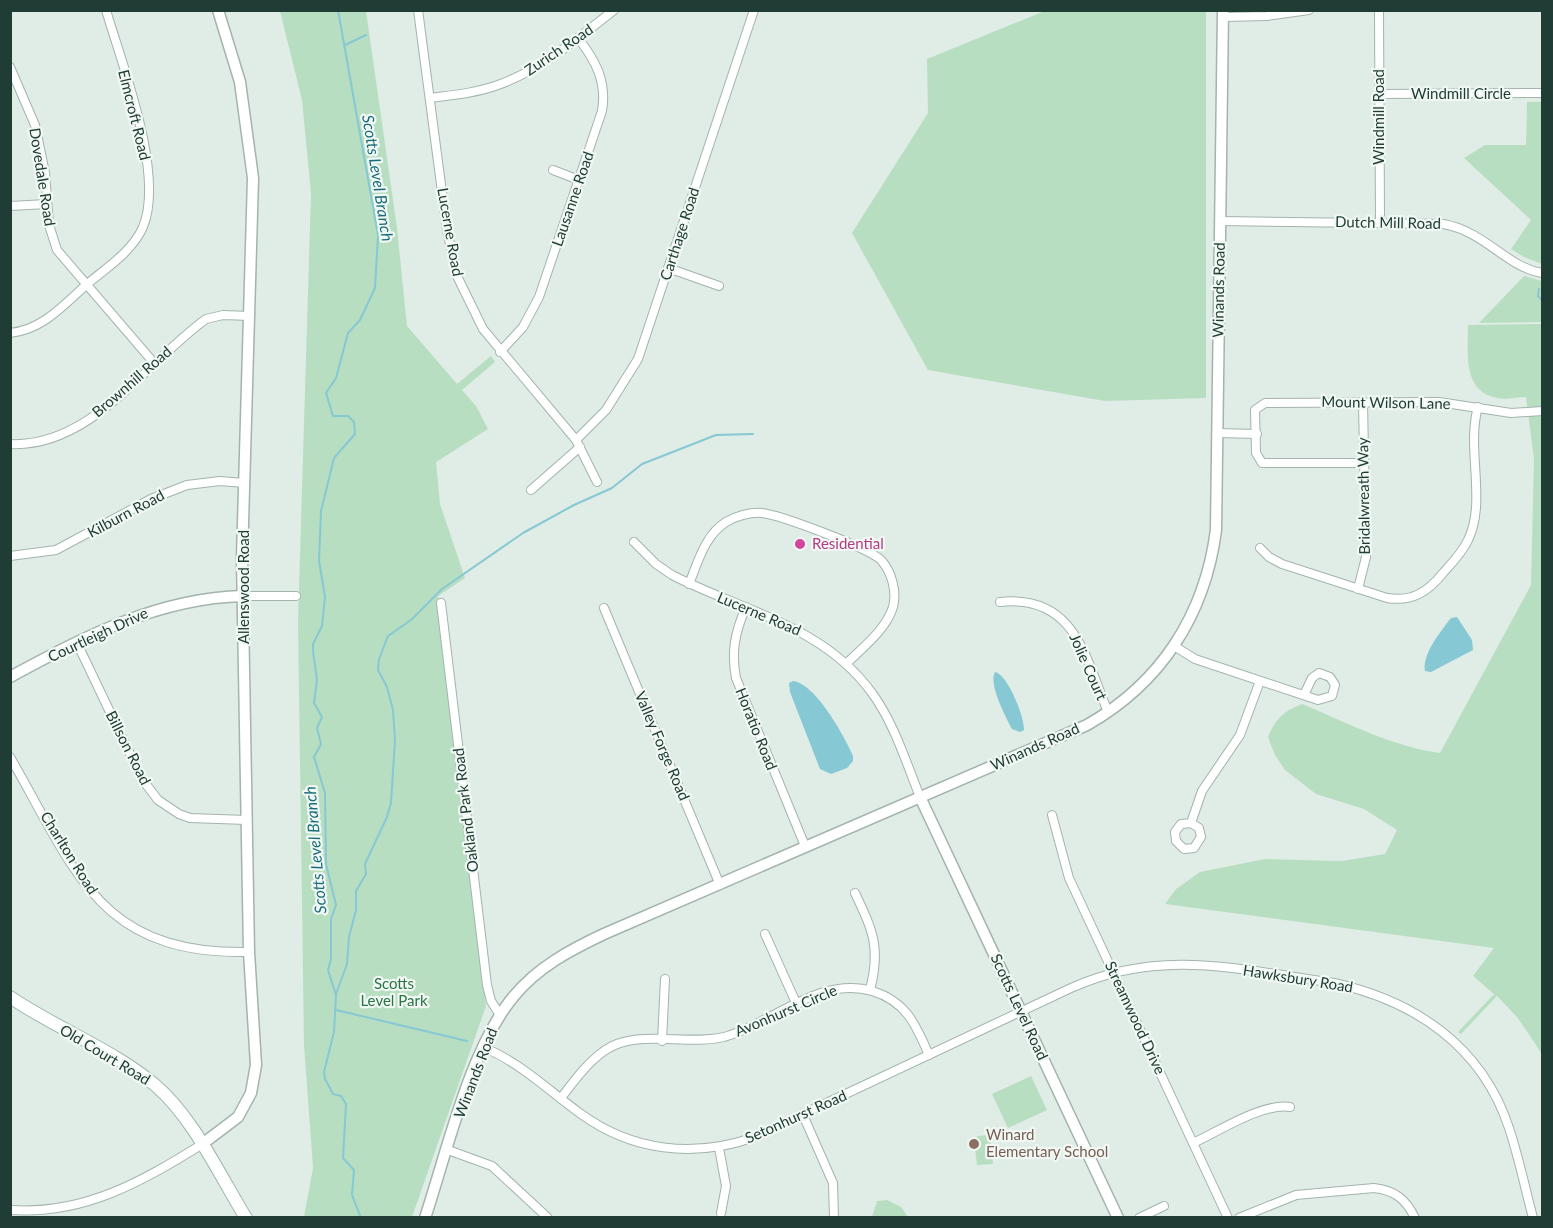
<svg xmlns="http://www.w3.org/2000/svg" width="1553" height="1228" font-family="Lato,sans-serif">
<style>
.green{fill:#b8dec2}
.water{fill:#86c8d3}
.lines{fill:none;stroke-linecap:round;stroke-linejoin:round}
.stream{stroke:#86c8d3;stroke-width:2}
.minor-casing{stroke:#a3b4ad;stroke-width:10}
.tertiary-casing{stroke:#a3b4ad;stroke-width:13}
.secondary-casing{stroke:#9eb8ae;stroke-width:14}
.minor{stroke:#fff;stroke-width:8}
.tertiary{stroke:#fff;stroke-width:10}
.secondary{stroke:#fff;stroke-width:12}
.hotel-dot{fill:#d1479c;stroke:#f1f8f4;stroke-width:2}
.education-dot{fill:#8d6e63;stroke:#f1f8f4;stroke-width:2}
.labels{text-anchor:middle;stroke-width:4.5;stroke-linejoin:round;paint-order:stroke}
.street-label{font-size:15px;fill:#203d35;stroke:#f1f8f4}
.hotel-label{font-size:15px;fill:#b23c85;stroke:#f1f8f4;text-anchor:start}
.park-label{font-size:15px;fill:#297545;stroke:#f1f8f4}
.education-label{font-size:15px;fill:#785e54;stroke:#f1f8f4;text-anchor:start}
.water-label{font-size:16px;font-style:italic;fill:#196c7a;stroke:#f1f8f4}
</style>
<rect width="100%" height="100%" fill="#e0ece6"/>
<!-- green -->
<g class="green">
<polygon points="1047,10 1206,11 1206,398 1105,401 928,370 852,233 928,113 927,59"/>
<polygon points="280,11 366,11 397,228 407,326 457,384 491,356 495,362 462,390 476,406 488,429 436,462 440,504 465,578 438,596 486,1006 412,1217 304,1217 313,1168 304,1045 298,622 311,193 302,100"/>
<polygon points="1527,102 1542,102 1542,264 1524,257 1511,249 1531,220 1464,158 1485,145 1526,145"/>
<polygon points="1524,276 1542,281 1542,322 1479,323"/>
<path d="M1542,324V1054L1517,1017L1497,996L1461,1034L1458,1032L1494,994L1473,976L1494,948L1165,904L1176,889L1200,872L1265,859L1342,861L1385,854L1397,830L1364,809L1316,794L1285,770L1275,755L1268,737C1276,718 1284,711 1302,704C1348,723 1390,746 1440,753L1531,585L1534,459L1526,397C1517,397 1507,400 1498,398C1462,392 1468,353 1468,325Z"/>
<polygon points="1031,1076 1047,1110 1008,1128 992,1094"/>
<polygon points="990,1135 993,1164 977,1165 974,1139 978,1136"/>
<polygon points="887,1200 901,1207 908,1217 872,1217 877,1201"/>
</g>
<!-- water -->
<g class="water">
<path d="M1457,617L1472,640L1473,650L1431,672L1425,671C1422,654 1441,631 1451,618Z"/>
<path d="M995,672C1008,675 1024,716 1024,730L1020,732L1012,729C1006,717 988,684 995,672Z"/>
<path d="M793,681C816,684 844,736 853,756V761L847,768L831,774L820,769L790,692L789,683Z"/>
</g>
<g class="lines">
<!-- stream -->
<g class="stream">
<polyline points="338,10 378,235 375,288 360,320 348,333 336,378 326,393 333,416 348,416 354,422 355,434 334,458 321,511 319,561 325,597 322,626 313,644 313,651 317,680 314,703 322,717 317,728 321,744 314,757 325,793 326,864 336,905 331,919 331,959 328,970 336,995 334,1032 324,1072 325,1079 333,1094 341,1096 346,1104 343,1158 354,1170 352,1195 361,1218"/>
<polyline points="345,45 366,35"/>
<polyline points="1539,289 1538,296 1542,300"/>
<polyline points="336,994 347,964 349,937 356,910 356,891 366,874 365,864 387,817 391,803 395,740 393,710 387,687 378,670 379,659 388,636 411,620 442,589 523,533 574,505 612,488 642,464 716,435 753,434"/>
<polyline points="336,1010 467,1041"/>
</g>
<defs>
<g id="minor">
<polyline points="418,10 447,230 457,276 483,329 576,440 597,482"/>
<polyline points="1379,10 1380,223"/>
<polyline points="1223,17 1267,16 1309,10"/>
<polyline points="10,67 35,125 45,173 49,225 57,250 154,363"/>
<polyline points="1379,94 1542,93"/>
<path d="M430,98C453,95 476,93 498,85C542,69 577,39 614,10"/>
<polyline points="553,170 579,180"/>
<polyline points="10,206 47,204"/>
<path d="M1220,221L1443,224C1485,231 1506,267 1542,273"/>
<polyline points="668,268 719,286"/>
<path d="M10,333C42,330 64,305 86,285C106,268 132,252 143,227C165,174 122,65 106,10"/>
<path d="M500,352L523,327L539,297L602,111C607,82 596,61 578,38"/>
<polyline points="1218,433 1257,434"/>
<polyline points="576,440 606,410 638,359 754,10"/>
<path d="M10,444C91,448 146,362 206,319L223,315L250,316"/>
<polyline points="1364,463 1262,463 1256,453 1255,410 1265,403 1439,402 1511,413 1542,411"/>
<polyline points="531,490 580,447"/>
<path d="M634,542L656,564L672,575C742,611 823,625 872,693C894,723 906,762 920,797"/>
<path d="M1260,548L1269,557L1282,564L1387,598C1412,602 1428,592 1443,573C1452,563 1462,553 1468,540C1487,502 1466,448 1478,407"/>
<polyline points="10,556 56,550 151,499 187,485 220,481 244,483"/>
<path d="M689,584C698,562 705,535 726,522C736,516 750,512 762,513C780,515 869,548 881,560C892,572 897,592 893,607C886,630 862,648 846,664"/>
<polyline points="1358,589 1366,557 1363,402"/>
<polyline points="243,596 296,596"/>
<path d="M1000,602C1075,594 1085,657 1108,712"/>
<polyline points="441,603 487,985 491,1001 500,1015"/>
<path d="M746,607C735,632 731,652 736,678L805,846"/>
<polyline points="604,608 720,885"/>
<polyline points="77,643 142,779 158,800 179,814 190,818 247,820"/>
<polyline points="1174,646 1195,659 1318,700 1332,696 1335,685 1330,677 1319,673 1312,678 1304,695"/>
<path d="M10,757C76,871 98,955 249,952"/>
<polyline points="1052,815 1069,878 1228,1218"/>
<polyline points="1191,823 1199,828 1201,837 1194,848 1184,849 1176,841 1175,832 1181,824 1191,823 1202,791 1240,735 1260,681"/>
<path d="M855,893C873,931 881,948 870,990"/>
<polyline points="765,934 797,1005"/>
<polyline points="662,1041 665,979"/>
<path d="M483,1047C521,1063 548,1090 581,1114C632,1151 693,1158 752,1138L1071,988C1162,947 1240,970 1334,983C1415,1001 1482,1046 1509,1128C1519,1158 1525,1188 1533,1218"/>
<path d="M561,1098C574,1081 587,1063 604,1051C635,1028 686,1046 724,1037C772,1024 820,975 872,991C906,1001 916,1025 929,1055"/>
<polyline points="803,1115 833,1183 834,1218"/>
<path d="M1193,1143C1220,1131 1261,1103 1290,1107"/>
<polyline points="719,1148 726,1186 721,1213"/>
<polyline points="448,1150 492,1166 547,1217"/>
<path d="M10,1210C84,1215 141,1182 201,1145"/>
<polyline points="1139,1218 1164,1206"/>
<path d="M1239,1218L1296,1195L1374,1188C1394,1190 1406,1199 1415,1218"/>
</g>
<g id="tertiary">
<path d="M10,677C84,637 158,598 243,596"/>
<polyline points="920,797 1118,1218"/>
<polyline points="201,1145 238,1117 251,1093 256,1065 249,952 242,558 253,178 240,82 218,10"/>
<path d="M425,1218C447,1152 470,1048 514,996C538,967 570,950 604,934L1087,725C1161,683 1205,615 1216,530L1223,10"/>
</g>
<path id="secondary" d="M10,997C57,1029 112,1049 155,1085C193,1117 220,1176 246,1218"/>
</defs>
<!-- minor casing -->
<use href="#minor" class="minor-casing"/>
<!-- tertiary casing -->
<use href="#tertiary" class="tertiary-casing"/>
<!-- secondary casing -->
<use href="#secondary" class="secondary-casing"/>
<!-- minor -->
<use href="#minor" class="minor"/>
<!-- tertiary -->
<use href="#tertiary" class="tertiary"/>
<!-- secondary -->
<use href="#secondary" class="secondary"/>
</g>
<!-- markers -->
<circle class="hotel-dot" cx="800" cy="544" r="6"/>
<circle class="education-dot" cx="974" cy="1144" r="6"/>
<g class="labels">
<!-- street labels -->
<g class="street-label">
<text transform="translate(559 50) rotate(-34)" y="5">Zurich Road</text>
<text x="1461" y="99">Windmill Circle</text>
<text transform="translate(134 115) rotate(76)" y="5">Elmcroft Road</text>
<text transform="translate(1379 117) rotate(-90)" y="5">Windmill Road</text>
<text transform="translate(42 177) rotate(81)" y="5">Dovedale Road</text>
<text transform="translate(573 199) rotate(-71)" y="5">Lausanne Road</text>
<text transform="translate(1388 223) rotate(1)" y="5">Dutch Mill Road</text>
<text transform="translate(450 232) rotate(80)" y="5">Lucerne Road</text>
<text transform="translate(680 234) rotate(-72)" y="5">Carthage Road</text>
<text transform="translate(1219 290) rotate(-89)" y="5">Winands Road</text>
<text transform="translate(132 382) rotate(-41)" y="5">Brownhill Road</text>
<text transform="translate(1386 403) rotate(1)" y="5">Mount Wilson Lane</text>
<text transform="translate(1364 496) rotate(-91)" y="5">Bridalwreath Way</text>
<text transform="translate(126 514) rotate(-28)" y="5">Kilburn Road</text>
<text transform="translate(244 587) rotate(-90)" y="5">Allenswood Road</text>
<text transform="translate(759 614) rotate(23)" y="5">Lucerne Road</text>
<text transform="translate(98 635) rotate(-25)" y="5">Courtleigh Drive</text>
<text transform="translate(1088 667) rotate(66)" y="5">Jolie Court</text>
<text transform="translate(756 729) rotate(68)" y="5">Horatio Road</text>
<text transform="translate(662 746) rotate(67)" y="5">Valley Forge Road</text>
<text transform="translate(1035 747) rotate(-24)" y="5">Winands Road</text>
<text transform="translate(128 748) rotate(63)" y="5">Billson Road</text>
<text transform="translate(466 810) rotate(-97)" y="5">Oakland Park Road</text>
<text transform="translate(69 853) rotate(58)" y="5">Charlton Road</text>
<text transform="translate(1298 979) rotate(9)" y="5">Hawksbury Road</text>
<text transform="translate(1019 1007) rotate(65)" y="5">Scotts Level Road</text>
<text transform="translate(786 1011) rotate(-23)" y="5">Avonhurst Circle</text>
<text transform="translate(1135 1018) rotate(65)" y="5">Streamwood Drive</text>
<text transform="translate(105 1055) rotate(31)" y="5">Old Court Road</text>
<text transform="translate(476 1073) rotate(-69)" y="5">Winands Road</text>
<text transform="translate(796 1117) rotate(-24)" y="5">Setonhurst Road</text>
</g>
<!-- hotel labels -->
<g class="hotel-label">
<text x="812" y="549">Residential</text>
</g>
<!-- park labels -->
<g class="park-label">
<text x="394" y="989">Scotts<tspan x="394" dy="17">Level Park</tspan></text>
</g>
<!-- education labels -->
<g class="education-label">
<text x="986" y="1140">Winard<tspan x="986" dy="17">Elementary School</tspan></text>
</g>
<!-- water labels -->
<g class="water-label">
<text transform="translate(378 178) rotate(81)" y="6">Scotts Level Branch</text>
<text transform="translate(315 850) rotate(-95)" y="6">Scotts Level Branch</text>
</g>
</g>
<!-- border -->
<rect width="1553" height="1228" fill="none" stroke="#203d35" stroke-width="24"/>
</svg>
